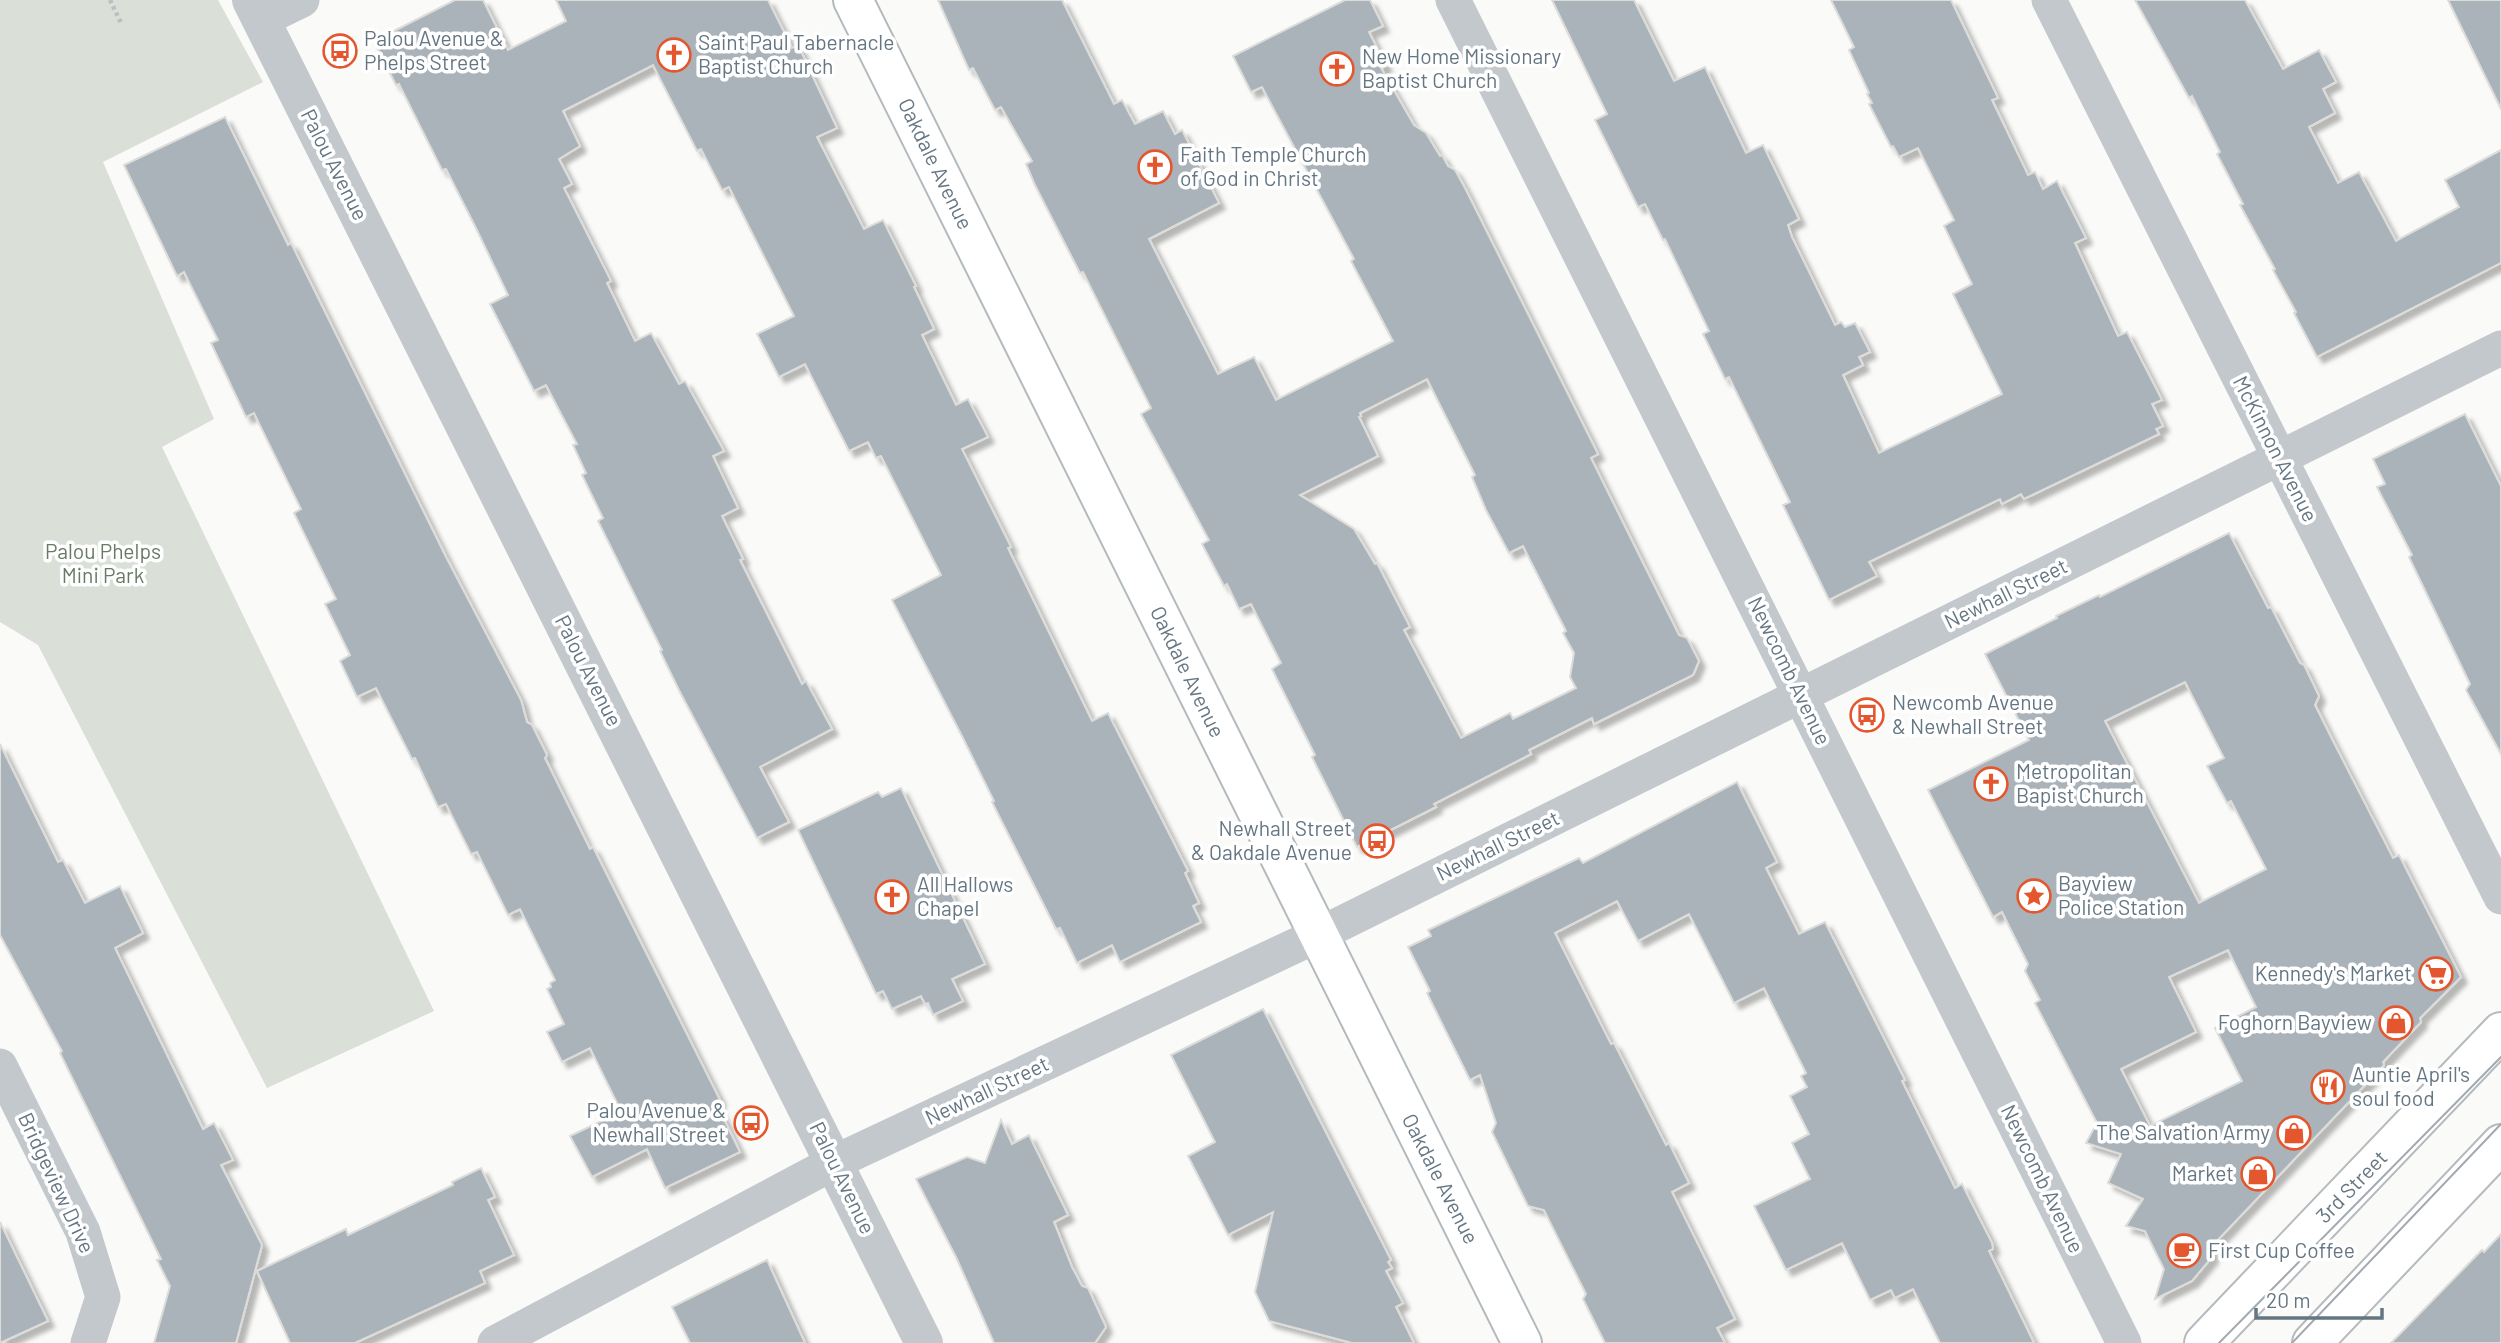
<svg xmlns="http://www.w3.org/2000/svg" width="2501" height="1343" font-family="Barlow,sans-serif">
<style>
.green{fill:#dadfd7}
.building{fill:#aab3b9;stroke:#dcdcda;stroke-width:2;fill-rule:evenodd;filter:url(#shadow)}
.lines{fill:none;stroke-linecap:round;stroke-linejoin:round}
.secondary-casing{stroke:#b3babf;stroke-width:42}
.primary-casing{stroke:#b5babe;stroke-width:42}
.path{stroke:#bbbfc2;stroke-width:4.5;stroke-dasharray:3.5 3.5;stroke-linecap:butt}
.minor{stroke:#c3c8cc;stroke-width:35}
.tertiary{stroke:#c3c8cc;stroke-width:38}
.secondary{stroke:#fff;stroke-width:38}
.primary{stroke:#fff;stroke-width:38}
.tram{stroke:#a2aab0;stroke-width:2}
.labels{text-anchor:middle;stroke-width:7;stroke-linejoin:round;paint-order:stroke}
.poi-label{font-size:21px;fill:#657683;stroke:#fff;text-anchor:start}
.street-label{font-size:21px;fill:#657683;stroke:#fff}
.park-label{font-size:21px;fill:#687a64;stroke:#fff}
</style>
<defs>
<filter id="shadow"><feDropShadow dx="6" dy="6" stdDeviation="2" flood-color="#0004"/></filter>
</defs>
<rect width="100%" height="100%" fill="#fafaf8"/>
<!-- green -->
<polygon class="green" points="0,0 218,0 263,82 103,162 214,419 162,447 434,1011 267,1088 38,645 0,622"/>
<!-- building -->
<g class="building">
<polygon points="455,0 483,0 508,50 566,21 556,0 768,0 792,48 798,45 837,128 817,137 864,229 883,220 916,286 914,287 934,329 922,335 956,405 968,399 988,437 962,449 1011,547 1008,548 1092,721 1108,713 1188,871 1185,873 1199,903 1193,906 1201,922 1120,962 1112,945 1077,963 1060,928 1056,929 992,802 994,801 962,736 892,600 941,575 881,456 876,458 868,442 849,451 805,364 779,377 757,334 794,316 729,187 722,190 701,149 697,151 653,65 563,111 580,146 559,159 572,184 564,188 611,281 607,283 635,341 651,333 679,384 685,381 724,451 713,456 738,508 722,516 743,559 740,560 802,684 806,681 832,729 760,767 789,822 757,838 679,690 660,651 662,650 598,521 603,518 582,475 586,473 573,445 577,444 546,385 534,391 490,304 508,295 476,228 446,169 442,170 399,84 396,85 374,41"/>
<path d="M938,0H1062L1114,104L1122,100L1135,124L1163,111L1175,134L1182,130L1219,203L1149,239L1218,374L1254,357L1276,400L1393,341L1351,261L1354,259L1262,87L1251,92L1233,56L1345,0H1370L1383,26L1369,32L1386,66L1381,68L1414,125L1426,133L1440,156L1442,155L1448,166L1455,170L1465,188L1598,454L1591,458L1644,565L1679,635L1687,638L1699,661L1693,675L1594,724L1592,718L1529,750L1531,754L1434,804L1436,807L1357,847L1312,757L1315,755L1272,669L1281,663L1251,604L1239,609L1227,584L1224,586L1202,544L1209,540L1141,414L1151,408L1083,272L1080,273L1035,185L1026,164L1032,161L1001,107L995,110L973,68L969,70ZM1427,379L1475,475L1472,477L1486,510L1509,553L1523,546L1566,631L1563,633L1574,653L1570,677L1576,688L1513,719L1510,713L1461,738L1404,630L1410,627L1377,563L1375,564L1354,529L1300,495L1378,456L1359,417L1361,416L1360,413Z"/>
<polygon points="1552,0 1634,0 1674,81 1705,67 1746,153 1763,145 1799,219 1788,225 1792,237 1835,325 1841,322 1845,327 1855,323 1870,352 1859,357 1863,365 1843,375 1879,453 2002,394 1953,294 1972,284 1944,226 1954,220 1918,148 1899,157 1893,146 1891,147 1869,104 1872,103 1867,94 1869,93 1849,50 1854,47 1831,0 1951,0 1998,98 1992,100 2028,175 2035,172 2043,189 2057,181 2086,238 2075,243 2118,336 2127,332 2162,400 2152,404 2163,426 2156,429 2159,434 2024,499 2021,494 2002,504 2000,499 1869,562 1877,576 1829,600 1783,505 1790,502 1729,377 1725,379 1703,334 1709,331 1665,239 1663,240 1645,204 1638,207 1595,120 1607,114"/>
<polygon points="2135,0 2245,0 2283,69 2319,50 2336,82 2323,89 2335,113 2309,127 2338,183 2359,172 2396,241 2459,207 2445,180 2501,150 2501,263 2317,357 2294,313 2296,312 2273,270 2275,269 2240,205 2243,204 2217,154 2220,152 2192,96 2189,98"/>
<polygon points="2448,0 2501,0 2501,109"/>
<polygon points="225,117 288,245 291,243 446,557 521,700 527,722 532,725 547,755 545,758 590,849 593,847 720,1100 717,1105 740,1152 665,1188 647,1149 592,1177 570,1136 612,1116 610,1114 620,1109 590,1048 562,1062 547,1032 564,1024 547,989 551,987 550,983 555,980 520,909 508,915 477,852 471,854 446,804 438,807 415,758 412,759 376,688 357,697 340,661 350,655 325,604 336,599 294,513 301,509 254,413 246,417 211,343 218,340 184,272 177,276 124,165"/>
<polygon points="2465,414 2501,486 2501,754 2466,690 2470,684 2409,557 2412,555 2377,487 2385,484 2373,459"/>
<path d="M2229,533L2268,608L2271,607L2300,663L2304,665L2319,696L2315,705L2334,743L2393,858L2399,855L2461,977L2420,1018L2421,1022L2383,1062L2384,1065L2211,1247L2212,1257L2192,1281L2155,1299L2164,1269L2145,1231L2126,1226L2143,1199L2108,1183L2121,1154L2086,1143L2097,1123L2035,1003L2040,1000L2025,971L2028,964L2002,912L1993,917L1928,790L2029,740L1985,654L2057,618L2056,616L2099,595L2100,597ZM2185,682L2224,758L2207,766L2227,803L2231,801L2266,869L2199,903L2105,721ZM2228,950L2256,1007L2215,1028L2242,1081L2150,1126L2121,1069L2196,1032L2169,977Z"/>
<polygon points="0,744 58,862 63,860 85,903 120,886 143,933 115,948 203,1129 214,1123 233,1160 221,1165 262,1245 236,1343 154,1343 170,1286 157,1260 161,1259 60,1053 62,1051 0,935"/>
<polygon points="1737,782 1777,862 1766,868 1799,934 1825,922 1905,1080 1902,1081 1955,1188 1962,1184 1992,1243 1993,1249 1989,1251 2034,1343 1940,1343 1913,1289 1895,1298 1891,1290 1870,1300 1842,1243 1786,1270 1754,1206 1810,1179 1792,1143 1809,1134 1790,1096 1807,1087 1801,1076 1806,1073 1764,988 1734,1003 1689,914 1638,941 1617,901 1555,933 1611,1044 1614,1043 1666,1145 1669,1143 1689,1183 1672,1192 1735,1319 1717,1328 1725,1343 1605,1343 1583,1299 1586,1294 1544,1210 1528,1206 1492,1132 1496,1123 1480,1075 1470,1080 1427,993 1430,991 1408,947 1431,936 1428,930 1579,858 1583,863"/>
<polygon points="901,788 985,964 952,979 963,1001 933,1015 928,1003 925,1004 921,996 892,1009 883,991 876,994 798,830 878,792 882,797"/>
<polygon points="1263,1009 1391,1260 1388,1262 1392,1268 1386,1271 1403,1303 1396,1307 1414,1343 1352,1343 1269,1321 1255,1292 1273,1212 1228,1235 1188,1156 1215,1142 1171,1055"/>
<polygon points="1001,1120 1012,1144 1029,1135 1068,1215 1054,1222 1072,1267 1082,1286 1088,1288 1106,1327 1095,1343 994,1343 957,1259 916,1179 967,1157 985,1163"/>
<polygon points="481,1168 495,1197 488,1200 514,1255 480,1271 485,1283 355,1343 290,1343 257,1271 346,1229 348,1235 453,1185 452,1182"/>
<polygon points="0,1222 48,1321 0,1343"/>
<polygon points="2501,1234 2501,1343 2391,1343 2482,1250 2484,1252"/>
<polygon points="767,1260 805,1343 690,1343 672,1307"/>
</g>
<g class="lines">
<defs>
<polyline id="secondary" points="853,0 1522,1343"/>
<g id="primary">
<polyline points="2204,1343 2501,1032"/>
<polyline points="2312,1343 2501,1144"/>
</g>
</defs>
<!-- secondary casing -->
<use href="#secondary" class="secondary-casing"/>
<!-- primary casing -->
<use href="#primary" class="primary-casing"/>
<!-- path -->
<polyline class="path" points="110,0 122,25"/>
<!-- minor -->
<g class="minor">
<polyline points="1453,0 2124,1343"/>
<polyline points="2049,0 2501,897"/>
<polyline points="261,20 302,0"/>
<polyline points="0,1066 83,1232 103,1297 88,1343"/>
<polyline points="495,1343 835,1162 1318,935 2501,348"/>
</g>
<!-- tertiary -->
<polyline class="tertiary" points="251,0 924,1343"/>
<!-- secondary -->
<use href="#secondary" class="secondary"/>
<!-- primary -->
<use href="#primary" class="primary"/>
<!-- tram -->
<g class="tram">
<polyline points="2219,1343 2501,1057"/>
<polyline points="2292,1343 2501,1124"/>
</g>
</g>
<!-- icons -->
<defs>
<symbol id="bus-ring" viewBox="-11 -11 22 22"><circle r="9.5" fill="#fff" stroke="#e4572e" stroke-width="1.5"/><path d="M-5-6H5V4H4V6H2V4H-2V6H-4V4H-5ZM-3.5-4V0h7V-4ZM-3.5 1.2v1.5H-2V1.2ZM2 1.2v1.5H3.5V1.2Z" fill="#e4572e"/></symbol>
<symbol id="church-ring" viewBox="-11 -11 22 22"><circle r="9.5" fill="#fff" stroke="#e4572e" stroke-width="1.5"/><path d="M-1.2-6h2.4v3.5h3.3v2.4h-3.3V6h-2.4V-.1h-3.3v-2.4h3.3Z" fill="#e4572e"/></symbol>
<symbol id="sight-ring" viewBox="-11 -11 22 22"><circle r="9.5" fill="#fff" stroke="#e4572e" stroke-width="1.5"/><path d="M0-6L1.8-2.2L6-1.7L2.9 1.2L3.7 5.4L0 3.3L-3.7 5.4L-2.9 1.2L-6-1.7L-1.8-2.2Z" fill="#e4572e"/></symbol>
<symbol id="supermarket-ring" viewBox="-11 -11 22 22"><circle r="9.5" fill="#fff" stroke="#e4572e" stroke-width="1.5"/><path d="M-6-5.5h2.5l.6 2H6L4.5 2H-2.5L-4.4-4H-6ZM-1.5 3.2a1.3 1.3 0 1 0 .1 0ZM3 3.2a1.3 1.3 0 1 0 .1 0Z" fill="#e4572e"/></symbol>
<symbol id="shop-ring" viewBox="-11 -11 22 22"><circle r="9.5" fill="#fff" stroke="#e4572e" stroke-width="1.5"/><path d="M-5-2.5h2.3a2.7 3.5 0 0 1 5.4 0H5L5.5 6h-11ZM-1.5-2.5h3a1.5 2.3 0 0 0-3 0Z" fill="#e4572e"/></symbol>
<symbol id="restaurant-ring" viewBox="-11 -11 22 22"><circle r="9.5" fill="#fff" stroke="#e4572e" stroke-width="1.5"/><path d="M-5-6h1v4h1v-4h1v4h1v-4h1v5L-1.5 .5V6h-2V.5L-5-1ZM5-6V6H3V1.5H1.5Q1.5-4 5-6Z" fill="#e4572e"/></symbol>
<symbol id="cafe-ring" viewBox="-11 -11 22 22"><circle r="9.5" fill="#fff" stroke="#e4572e" stroke-width="1.5"/><path d="M-5.5-4.5H6V0H3Q3 3.5 0 3.5H-2.5Q-5.5 3.5-5.5 0ZM3-3.2v2h1.7v-2ZM-6 4.5H4V6H-6Z" fill="#e4572e"/></symbol>
</defs>
<g fill-rule="evenodd">
<use href="#bus-ring" x="321" y="32" width="38" height="38"/>
<use href="#church-ring" x="655" y="36" width="38" height="38"/>
<use href="#church-ring" x="1318" y="50" width="38" height="38"/>
<use href="#church-ring" x="1136" y="148" width="38" height="38"/>
<use href="#bus-ring" x="1848" y="696" width="38" height="38"/>
<use href="#church-ring" x="1972" y="765" width="38" height="38"/>
<use href="#bus-ring" x="1358" y="822" width="38" height="38"/>
<use href="#sight-ring" x="2015" y="877" width="38" height="38"/>
<use href="#church-ring" x="873" y="878" width="38" height="38"/>
<use href="#supermarket-ring" x="2417" y="955" width="38" height="38"/>
<use href="#shop-ring" x="2377" y="1004" width="38" height="38"/>
<use href="#restaurant-ring" x="2309" y="1068" width="38" height="38"/>
<use href="#bus-ring" x="732" y="1104" width="38" height="38"/>
<use href="#shop-ring" x="2275" y="1114" width="38" height="38"/>
<use href="#shop-ring" x="2239" y="1155" width="38" height="38"/>
<use href="#cafe-ring" x="2165" y="1232" width="38" height="38"/>
</g>
<g class="labels">
<!-- poi labels -->
<g class="poi-label">
<text x="364" y="46">Palou Avenue &amp;<tspan x="364" dy="24">Phelps Street</tspan></text>
<text x="698" y="50">Saint Paul Tabernacle<tspan x="698" dy="24">Baptist Church</tspan></text>
<text x="1362" y="64">New Home Missionary<tspan x="1362" dy="24">Baptist Church</tspan></text>
<text x="1180" y="162">Faith Temple Church<tspan x="1180" dy="24">of God in Christ</tspan></text>
<text x="1892" y="710">Newcomb Avenue<tspan x="1892" dy="24">&amp; Newhall Street</tspan></text>
<text x="2016" y="779">Metropolitan<tspan x="2016" dy="24">Bapist Church</tspan></text>
<text x="1352" y="836" text-anchor="end">Newhall Street<tspan x="1352" dy="24">&amp; Oakdale Avenue</tspan></text>
<text x="2058" y="891">Bayview<tspan x="2058" dy="24">Police Station</tspan></text>
<text x="917" y="892">All Hallows<tspan x="917" dy="24">Chapel</tspan></text>
<text x="2412" y="981" text-anchor="end">Kennedy's Market</text>
<text x="2372" y="1030" text-anchor="end">Foghorn Bayview</text>
<text x="2352" y="1082">Auntie April's<tspan x="2352" dy="24">soul food</tspan></text>
<text x="726" y="1118" text-anchor="end">Palou Avenue &amp;<tspan x="726" dy="24">Newhall Street</tspan></text>
<text x="2270" y="1140" text-anchor="end">The Salvation Army</text>
<text x="2234" y="1181" text-anchor="end">Market</text>
<text x="2208" y="1258">First Cup Coffee</text>
</g>
<!-- street labels -->
<g class="street-label">
<text transform="translate(935 164) rotate(64)" y="7">Oakdale Avenue</text>
<text transform="translate(334 165) rotate(63)" y="7">Palou Avenue</text>
<text transform="translate(2275 449) rotate(63)" y="7">McKinnon Avenue</text>
<text transform="translate(2006 594) rotate(-26)" y="7">Newhall Street</text>
<text transform="translate(588 671) rotate(63)" y="7">Palou Avenue</text>
<text transform="translate(1789 671) rotate(64)" y="7">Newcomb Avenue</text>
<text transform="translate(1187 672) rotate(64)" y="7">Oakdale Avenue</text>
<text transform="translate(1498 846) rotate(-26)" y="7">Newhall Street</text>
<text transform="translate(987 1091) rotate(-25)" y="7">Newhall Street</text>
<text transform="translate(842 1178) rotate(64)" y="7">Palou Avenue</text>
<text transform="translate(1440 1179) rotate(63)" y="7">Oakdale Avenue</text>
<text transform="translate(2042 1179) rotate(64)" y="7">Newcomb Avenue</text>
<text transform="translate(56 1183) rotate(65)" y="7">Bridgeview Drive</text>
<text transform="translate(2352 1187) rotate(-46)" y="7">3rd Street</text>
</g>
<!-- park labels -->
<g class="park-label">
<text x="103" y="559">Palou Phelps<tspan x="103" dy="24">Mini Park</tspan></text>
</g>
</g>
<!-- scale -->
<path d="M2256 1308v10h126v-10" fill="none" stroke="#657683" stroke-width="3.5"/>
<text x="2266" y="1308" font-size="21" fill="#657683" stroke="#ffffff" stroke-width="5" paint-order="stroke">20 m</text>
</svg>
